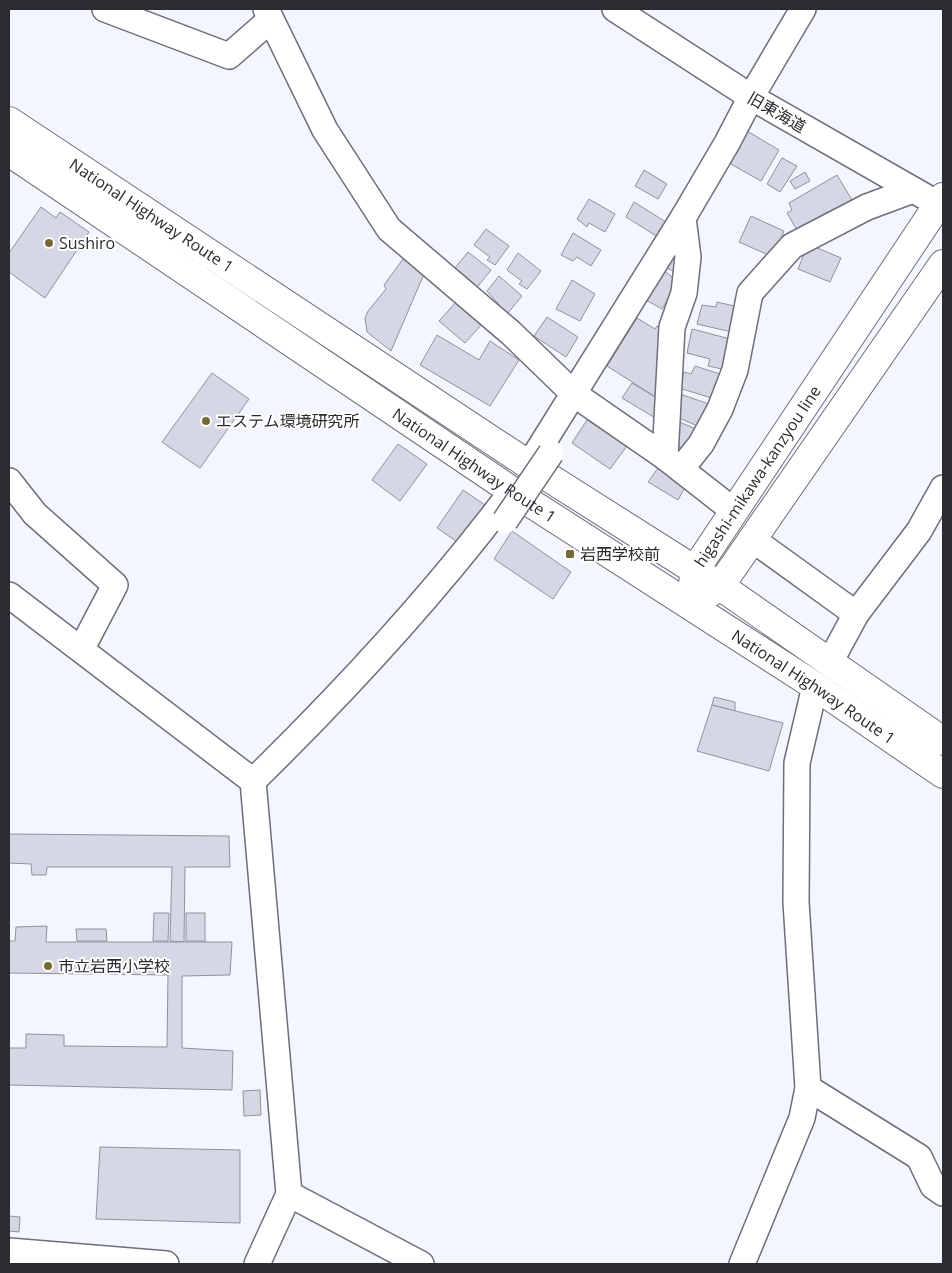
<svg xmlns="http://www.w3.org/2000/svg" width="952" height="1273" font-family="'Open Sans','Noto Sans JP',sans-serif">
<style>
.building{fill:#d5d7e4;stroke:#8f919d}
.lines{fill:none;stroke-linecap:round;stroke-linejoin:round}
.minor-casing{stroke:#6d6f7a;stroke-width:28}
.major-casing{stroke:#6d6f7a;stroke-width:30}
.highway-casing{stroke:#6d6f7a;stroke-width:30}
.minor{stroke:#fff;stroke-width:25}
.major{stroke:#fff;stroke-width:28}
.highway{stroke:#fff;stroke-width:28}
.minor-bridge-casing{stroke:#6d6f7a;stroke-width:28;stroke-linecap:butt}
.minor-bridge{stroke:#fff;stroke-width:25}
.poi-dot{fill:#746935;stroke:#fff;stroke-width:2}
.labels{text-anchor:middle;stroke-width:4;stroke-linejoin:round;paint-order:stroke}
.street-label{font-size:16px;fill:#2b2c31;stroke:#fff}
.poi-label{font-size:16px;fill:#2b2c31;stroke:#fff;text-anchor:start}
</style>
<rect width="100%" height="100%" fill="#f3f5ff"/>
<!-- building -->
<g class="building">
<polygon points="747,131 779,150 761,181 729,163"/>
<polygon points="782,158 797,166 780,192 767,184"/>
<polygon points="644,170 667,184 658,199 635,186"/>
<polygon points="805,172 810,181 795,189 790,181"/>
<polygon points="837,175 855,205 801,237 787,213 792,210 789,203"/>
<polygon points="589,199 615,214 605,232 589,223 587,227 577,219"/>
<polygon points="634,202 666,222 658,237 626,217"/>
<polygon points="41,207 56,218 60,212 89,232 45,298 9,272 9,253"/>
<polygon points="751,216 784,231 773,257 739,242"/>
<polygon points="486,229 509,246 495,265 487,260 490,257 474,245"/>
<polygon points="573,233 601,250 591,266 577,257 573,261 561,255"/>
<polygon points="808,244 841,258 830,282 798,269"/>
<polygon points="468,252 491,270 475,290 468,283 470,280 455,268"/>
<polygon points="518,253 541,271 527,289 519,284 522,281 507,270"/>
<polygon points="674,253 682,258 675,272 665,267"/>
<polygon points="403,259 424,274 391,351 367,332 365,318 368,311 386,289 384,285"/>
<polygon points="665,271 678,282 662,309 646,300"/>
<polygon points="499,276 522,296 507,314 487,291"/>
<polygon points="572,280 595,294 580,321 556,309"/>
<polygon points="457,301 483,323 465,343 439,321"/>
<polygon points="717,302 743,308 736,333 697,324 702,305 716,307"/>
<polygon points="547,317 578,337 566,357 534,336"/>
<polygon points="637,318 655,329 657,326 666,331 661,386 654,396 607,366"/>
<polygon points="692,329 734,340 727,370 708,366 710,359 687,353"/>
<polygon points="437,335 479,360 490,341 519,360 490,406 420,365"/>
<polygon points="695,366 726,376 718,400 679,388 684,372 691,374"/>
<polygon points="212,373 249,399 200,468 162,442"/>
<polygon points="632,383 655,397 660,390 657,419 622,398"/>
<polygon points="680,394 709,404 700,427 672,415"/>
<polygon points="587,420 627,446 610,469 572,443"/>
<polygon points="677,421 701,431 688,451 672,444"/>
<polygon points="398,444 427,464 400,501 372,480"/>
<polygon points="658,468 687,484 678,500 648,482"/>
<polygon points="463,490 485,505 459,543 437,528"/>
<polygon points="512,531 571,572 553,599 494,559"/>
<polygon points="714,697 735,702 735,711 712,705"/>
<polygon points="712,705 783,723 769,771 697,751"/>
<polygon points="9,834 229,836 230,867 185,867 184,942 170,941 172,867 47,867 46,875 32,875 31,864 9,863"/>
<polygon points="154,913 169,913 168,941 153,941"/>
<rect x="186" y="913" width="19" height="28"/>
<polygon points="47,926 46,942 232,942 230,975 182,976 182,1048 233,1051 232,1090 9,1085 9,1048 26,1048 26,1034 64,1035 64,1046 167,1047 168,975 9,973 9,941 15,941 16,927"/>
<polygon points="76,929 106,929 107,941 77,941"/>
<polygon points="260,1090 261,1115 244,1116 243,1091"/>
<polygon points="100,1147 240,1150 240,1223 96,1219"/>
<polygon points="9,1216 20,1217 19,1232 9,1231"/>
</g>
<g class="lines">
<defs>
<g id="minor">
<polyline points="105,9 229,56 270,20"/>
<polyline points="266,9 325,130 389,229 511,333 574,394 665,457 734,511"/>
<polyline points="615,9 751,97 924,196"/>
<polyline points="665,457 672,327 684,293 688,257 683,218"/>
<polyline points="529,465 683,218 727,143 751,97 803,9"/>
<polyline points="681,469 701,444 720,409 735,370 750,293 792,246 867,207 913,190"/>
<polyline points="9,481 35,514 115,585 82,648"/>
<polyline points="752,539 856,614"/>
<polyline points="9,595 253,781 289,1194 257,1264"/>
<polyline points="830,662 856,614 919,531 943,488"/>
<path d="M253,781C346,690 434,595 512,491"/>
<polyline points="808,1088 919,1157 933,1186 943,1193"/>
<polyline points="289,1194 421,1264"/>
<polyline points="9,1251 166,1264"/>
<polyline points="742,1264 802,1118 808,1088 796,902 797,763 815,686"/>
</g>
<g id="major">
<polyline points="700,599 720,586 943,264"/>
<path id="s1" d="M690,605L695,570L943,197"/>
</g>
<g id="highway">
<path id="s2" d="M9,121L529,465L720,586L943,741"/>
<path id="s3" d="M9,152L512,491L815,686L943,774"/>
</g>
</defs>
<!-- minor casing -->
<use href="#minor" class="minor-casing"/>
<!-- major casing -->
<use href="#major" class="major-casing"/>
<!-- highway casing -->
<use href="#highway" class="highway-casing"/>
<!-- minor -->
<use href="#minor" class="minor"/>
<!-- major -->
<use href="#major" class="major"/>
<!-- highway -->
<use href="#highway" class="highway"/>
<defs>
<polyline id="minor-bridge" points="505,521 551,453"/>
</defs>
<!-- minor-bridge casing -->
<use href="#minor-bridge" class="minor-bridge-casing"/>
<!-- minor-bridge -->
<use href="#minor-bridge" class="minor-bridge"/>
</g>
<!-- markers -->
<g class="poi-dot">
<circle cx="49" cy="243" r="5"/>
<circle cx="206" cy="421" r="5"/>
<rect x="565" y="549" width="10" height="10" rx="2.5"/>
<circle cx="48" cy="966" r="5"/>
</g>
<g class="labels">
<!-- street labels -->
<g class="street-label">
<text transform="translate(777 112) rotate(30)" y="6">旧東海道</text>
<text dy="6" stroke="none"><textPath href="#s2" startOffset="171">National Highway Route 1</textPath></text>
<text dy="6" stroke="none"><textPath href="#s3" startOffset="561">National Highway Route 1</textPath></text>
<text dy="6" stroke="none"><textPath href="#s1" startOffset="148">higashi-mikawa-kanzyou line</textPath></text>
<text dy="6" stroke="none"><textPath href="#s3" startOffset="966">National Highway Route 1</textPath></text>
</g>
<!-- poi labels -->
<g class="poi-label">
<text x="59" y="249">Sushiro</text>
<text x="216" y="427">エステム環境研究所</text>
<text x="580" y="560">岩西学校前</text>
<text x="58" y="972">市立岩西小学校</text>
</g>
</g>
<!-- border -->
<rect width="952" height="1273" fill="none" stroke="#2b2c31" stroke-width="20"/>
</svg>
